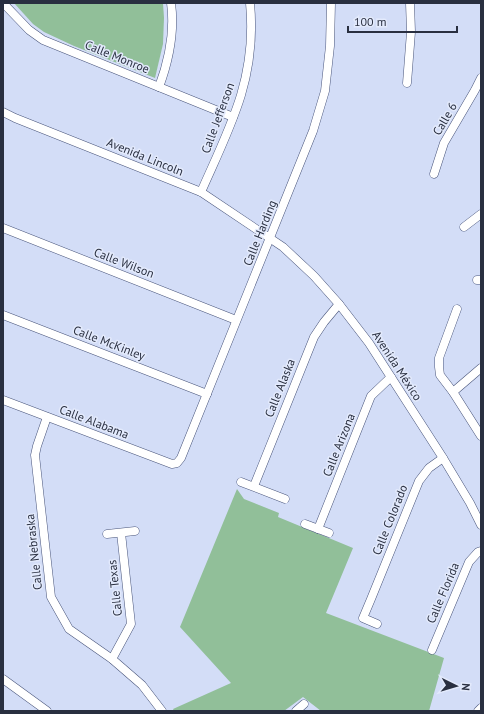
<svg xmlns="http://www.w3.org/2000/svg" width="484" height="714" font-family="'PT Sans',sans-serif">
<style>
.green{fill:#91bf99}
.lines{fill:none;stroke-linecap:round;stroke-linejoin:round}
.minor-casing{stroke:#49557b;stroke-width:9}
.minor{stroke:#fff;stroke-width:8}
.labels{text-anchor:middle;stroke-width:3;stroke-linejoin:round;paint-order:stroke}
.street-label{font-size:12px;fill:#292f40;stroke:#e3eafc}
</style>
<rect width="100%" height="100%" fill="#d3ddf7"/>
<!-- green -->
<g class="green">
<polygon points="14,3 163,3 164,18 163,44 155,78 74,46 44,32 33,24"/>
<polygon points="237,489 244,499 279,513 278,517 353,548 326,613 444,658 429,711 321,711 303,697 284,711 174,711 173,709 231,683 180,627"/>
</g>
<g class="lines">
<defs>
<g id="minor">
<polyline points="3,3 29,30 43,40 233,117"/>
<polyline points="407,83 411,32 410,3"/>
<path d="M159,87C169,60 175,32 171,3"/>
<polyline points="3,112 15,118 201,192 283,247 314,276 339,304 369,343 443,458 470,503 481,525"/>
<polyline points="434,174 444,143 475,90 481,78"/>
<path d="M201,192C215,160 231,128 241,95C250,65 253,34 250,3"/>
<polyline points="464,227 481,214"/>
<polyline points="3,228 236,320"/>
<polyline points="477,280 481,280"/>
<polyline points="457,309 439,358 439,367 440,375 453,392 481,436"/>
<polyline points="3,315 207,394"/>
<polyline points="453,392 481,368"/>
<polyline points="3,400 172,464 177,463 181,458 313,131 325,91 330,46 331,3"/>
<polyline points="47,417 37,446 35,455 51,597 69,629 112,659 142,685 162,711"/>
<polyline points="241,482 285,499"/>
<polyline points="254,486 314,337 324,322 339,304"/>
<polyline points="305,524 329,533"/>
<polyline points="318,529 371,396 391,377"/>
<polyline points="107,534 135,531"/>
<polyline points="377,624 363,618 371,599 419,481 429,468 443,458"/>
<polyline points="432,650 469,562 478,552 481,551"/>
<polyline points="112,659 131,624 121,533"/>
<polyline points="3,679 47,711"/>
<polyline points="296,711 304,704"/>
<polyline points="478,711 481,708"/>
</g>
</defs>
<!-- minor casing -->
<use href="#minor" class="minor-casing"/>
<!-- minor -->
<use href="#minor" class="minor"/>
</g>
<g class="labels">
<!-- street labels -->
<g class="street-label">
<text transform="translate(117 57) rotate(22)" y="4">Calle Monroe</text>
<text transform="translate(218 118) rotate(-70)" y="4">Calle Jefferson</text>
<text transform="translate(445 119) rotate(-60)" y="4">Calle 6</text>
<text transform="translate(145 157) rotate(22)" y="4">Avenida Lincoln</text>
<text transform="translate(260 233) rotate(-68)" y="4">Calle Harding</text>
<text transform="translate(124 263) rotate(21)" y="4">Calle Wilson</text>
<text transform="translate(109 343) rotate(21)" y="4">Calle McKinley</text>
<text transform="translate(397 366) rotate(57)" y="4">Avenida México</text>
<text transform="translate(280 388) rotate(-68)" y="4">Calle Alaska</text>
<text transform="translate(94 422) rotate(21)" y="4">Calle Alabama</text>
<text transform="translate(339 445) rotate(-68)" y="4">Calle Arizona</text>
<text transform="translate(390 520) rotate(-68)" y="4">Calle Colorado</text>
<text transform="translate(34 552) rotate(-96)" y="4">Calle Nebraska</text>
<text transform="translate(115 588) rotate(-96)" y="4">Calle Texas</text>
<text transform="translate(443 593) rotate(-67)" y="4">Calle Florida</text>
</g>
</g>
<!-- border -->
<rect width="484" height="714" fill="none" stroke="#292f40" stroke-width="8"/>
<!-- north arrow -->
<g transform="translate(456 686) rotate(95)" stroke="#e3eafc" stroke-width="3" paint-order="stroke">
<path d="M0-3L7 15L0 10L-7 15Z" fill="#292f40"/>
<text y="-6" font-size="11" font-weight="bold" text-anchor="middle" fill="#292f40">N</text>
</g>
<!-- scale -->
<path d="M348 26v6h109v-6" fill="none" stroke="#292f40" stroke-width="2"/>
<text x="354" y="26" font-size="12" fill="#292f40" stroke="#e3eafc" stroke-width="3" paint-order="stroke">100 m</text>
</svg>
